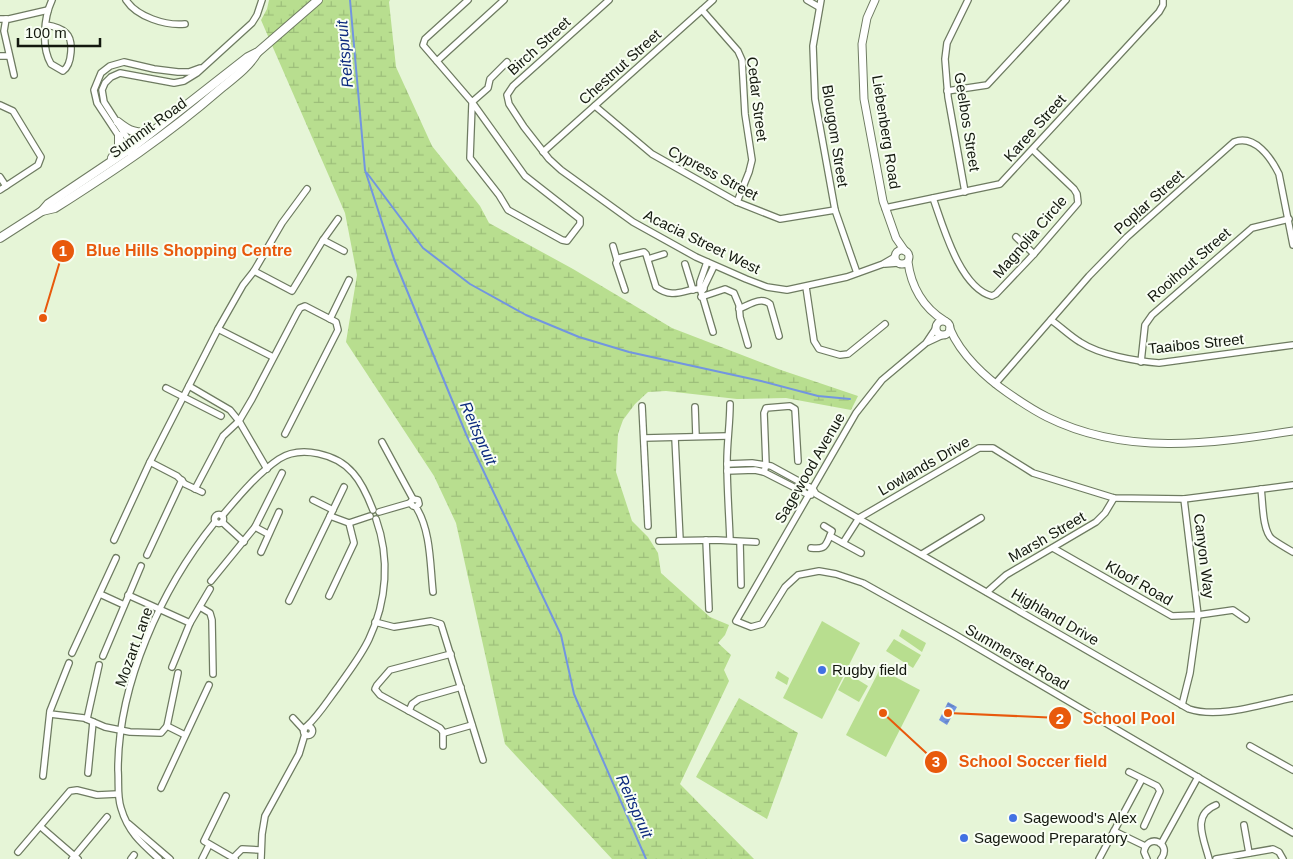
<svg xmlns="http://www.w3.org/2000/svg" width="1293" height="859" font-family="Arial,sans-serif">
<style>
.wetland{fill:url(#wetland-marsh)}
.garden{fill:#b8de8f}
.water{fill:url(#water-ripples)}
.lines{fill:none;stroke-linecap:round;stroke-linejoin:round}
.stream{stroke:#7295e0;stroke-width:2}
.minor-casing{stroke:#6e7b61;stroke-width:8}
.tertiary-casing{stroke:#6e7b61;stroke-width:9}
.secondary-casing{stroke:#6e7b61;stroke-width:10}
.minor{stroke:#fff;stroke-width:5.5}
.tertiary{stroke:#fff;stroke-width:7}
.secondary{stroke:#fff;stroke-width:8}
.poi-dot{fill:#4271e3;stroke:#f8fef3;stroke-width:2}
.labels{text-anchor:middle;stroke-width:4;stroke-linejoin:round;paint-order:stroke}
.street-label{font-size:15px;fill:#13180e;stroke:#f8fef3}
.poi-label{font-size:15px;fill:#13180e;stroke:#f8fef3;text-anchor:start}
.water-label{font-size:16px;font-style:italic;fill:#0b297e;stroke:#f8fef3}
.leader{fill:none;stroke:#e8590c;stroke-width:2}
.callout-dot{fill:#e8590c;stroke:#f8fef3;stroke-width:2}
.mark-label{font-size:15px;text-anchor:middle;font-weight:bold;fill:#fff}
.callout-label{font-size:16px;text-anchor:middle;font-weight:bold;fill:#e8590c;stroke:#f8fef3;stroke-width:4;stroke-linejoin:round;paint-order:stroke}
</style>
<defs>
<pattern id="wetland-marsh" width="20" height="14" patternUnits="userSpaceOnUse" patternTransform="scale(1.25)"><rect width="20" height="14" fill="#b8de8f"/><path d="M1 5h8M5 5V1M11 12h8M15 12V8" fill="none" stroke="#9dbe7a"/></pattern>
<pattern id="water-ripples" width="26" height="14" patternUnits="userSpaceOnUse" patternTransform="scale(1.25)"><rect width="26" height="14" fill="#7295e0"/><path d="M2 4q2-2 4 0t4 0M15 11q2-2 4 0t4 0" fill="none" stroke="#5c79b4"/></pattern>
</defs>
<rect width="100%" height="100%" fill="#e6f5d7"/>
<!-- wetland -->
<g class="wetland">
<polygon points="269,0 390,0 389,2 396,67 432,146 480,206 489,223 573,269 672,328 781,370 858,396 851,410 786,398 737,399 666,391 648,392 635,404 623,420 618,434 616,472 632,521 648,537 658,553 661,573 710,617 729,625 725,635 718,643 731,655 724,670 729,681 680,784 754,859 612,859 505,744 456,523 434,476 346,342 357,275 345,213 261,20 267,9"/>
<polygon points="739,698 798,733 767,819 696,777"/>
</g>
<!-- garden -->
<g class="garden">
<polygon points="822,621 860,643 822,719 783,698"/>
<polygon points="902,629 926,643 922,652 899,636"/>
<polygon points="894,639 921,655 913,668 886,651"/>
<polygon points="880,669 920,690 886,757 846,735"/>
<polygon points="778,671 789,678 787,685 775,678"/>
<polygon points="847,673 868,686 859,702 838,690"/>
</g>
<!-- water -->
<polygon class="water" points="948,702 957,707 947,725 939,720"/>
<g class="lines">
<!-- stream -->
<g class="stream">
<polyline points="350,0 365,170 394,259 466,434 561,635 574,694 646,859"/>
<polyline points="367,173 423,248 470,284 526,315 579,337 629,352 761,381 818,396 850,399"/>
</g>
<defs>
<g id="minor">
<path d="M126,0C137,17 166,26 185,24"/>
<polyline points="468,0 425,39 423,45 472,102 525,176 580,219 580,224 567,241 562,240 508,210 499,195 470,158 472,104 472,102 488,88 490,79 507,62"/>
<polyline points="609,0 513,86 507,95 509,104 524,127 549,159 561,170 633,222 696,257 746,279 767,287 787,290 847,277 883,264 895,257"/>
<polyline points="807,0 819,7"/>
<polyline points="821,0 813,46 815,99 835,210 857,273"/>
<polyline points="702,10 738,51 742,60 745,114 752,160 749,172 737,202"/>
<polyline points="0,19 9,19 48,10"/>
<polyline points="6,19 4,31 14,75"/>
<path d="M46,25C53,26 61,28 66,33C74,40 72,65 63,71L51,64C41,47 44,17 52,0"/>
<polyline points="0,56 9,56"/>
<polyline points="437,61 504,0"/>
<polyline points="947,91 987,85 1066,0"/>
<polyline points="0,105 13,111 41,157 38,165 0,190"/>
<polyline points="595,106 652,154 737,202 780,219 835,210"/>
<polyline points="135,150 104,102 102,90 105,83 111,77 120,73 174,83 184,81 197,73 252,23 257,15 262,0"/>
<polyline points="543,152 713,0"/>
<polyline points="130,153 97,103 94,90 101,73 110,66 124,62 154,69 178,72 189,72 200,68"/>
<polyline points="0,177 6,186"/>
<polyline points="965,192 948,97 945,59 947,43 968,0"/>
<path d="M933,198C943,226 960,288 992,296L996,294L1034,254L1078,203L1077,194L1074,189L1033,150"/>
<polyline points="885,208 1000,184 1159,12 1163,5 1163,0"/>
<polyline points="1016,237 1034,254"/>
<polyline points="323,240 344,251"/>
<polyline points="613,246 617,260"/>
<polyline points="648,259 664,254"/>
<polyline points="707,262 700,282 700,288 713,332"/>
<polyline points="685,264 693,290"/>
<polyline points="885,264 898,263"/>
<polyline points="254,271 282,223 307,189"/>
<polyline points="806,287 814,341 819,349 840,355 848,354 885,324"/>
<path d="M625,290L616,263L619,258L644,252L646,254L656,287C675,301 686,287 704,289"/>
<polyline points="702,291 714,266"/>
<polyline points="701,297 725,289 734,293 739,305 740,317 748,345"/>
<path d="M739,309C749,305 761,296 770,304L779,336"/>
<polyline points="330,319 349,280"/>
<path d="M1051,320C1061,327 1070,336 1080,342C1100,355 1135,361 1159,363L1293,345"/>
<polyline points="936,328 926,343 882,380 856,413 736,621 751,627 762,624 785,587 798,575 819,571 836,574 863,583 954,634 1293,833"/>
<polyline points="218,329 243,285 254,271 292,291 323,240 338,219"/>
<polyline points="928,342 943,335"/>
<polyline points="1141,362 1145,325 1152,315 1252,228 1289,219"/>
<path d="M995,384L1089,276L1127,237L1234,142C1255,134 1271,158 1279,174L1293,245"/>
<polyline points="189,386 230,410 239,421 267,469"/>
<polyline points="166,388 221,416"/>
<polyline points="642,406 648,526"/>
<polyline points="695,407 696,436"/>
<polyline points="644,438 727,436"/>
<polyline points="675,438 680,540"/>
<polyline points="382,442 413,499"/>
<polyline points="150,462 177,476 185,484 202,492"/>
<path d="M727,464L752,463L771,466L813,489L816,494L1189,709C1219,719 1262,704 1293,698"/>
<polyline points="727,471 755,470 764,472 809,495 811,495"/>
<polyline points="764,472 766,465 764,413 766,408 790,406 795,409 798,461"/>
<polyline points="195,489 223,436 239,421 252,399 297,313 300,308 305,306 336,322 338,330 285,434"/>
<path d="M1261,489C1263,502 1262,530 1272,539C1279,544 1286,548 1293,552"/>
<polyline points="313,500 333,510"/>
<path d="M416,507L419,504L418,500L413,499L410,503L413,506L416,507C431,531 430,564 433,592"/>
<polyline points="379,512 410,503"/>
<circle cx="219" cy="519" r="4.5"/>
<path d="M222,516C239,496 257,474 279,459C301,445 337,454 353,473C362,483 368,497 373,510"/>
<polyline points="330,516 349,523 370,516"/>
<polyline points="222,522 244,542"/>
<polyline points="255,527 268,534"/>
<polyline points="830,536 861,553"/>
<polyline points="114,540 150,462 218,329 273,357"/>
<polyline points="706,540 709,609"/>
<path d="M730,540C729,514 727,488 727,462C727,442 730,424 730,404"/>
<polyline points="659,541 716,540 756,542"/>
<polyline points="740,542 741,585"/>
<polyline points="843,543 859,518 979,448 993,448 1033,473 1114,498 1184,499 1293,485"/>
<path d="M811,548C827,550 826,544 832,531L824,526"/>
<polyline points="1053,548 1172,616 1198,615 1233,610 1246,619"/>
<polyline points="261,552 279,512"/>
<polyline points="922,554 981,518"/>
<polyline points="147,555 182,480"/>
<polyline points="211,581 255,527 282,473"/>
<polyline points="987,592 1006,575 1096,522 1105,513 1114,498"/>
<polyline points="100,594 124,605"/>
<polyline points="128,595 190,623"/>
<polyline points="329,596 354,543 349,523"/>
<polyline points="289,601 344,487"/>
<polyline points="200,607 210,613 212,620 213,674"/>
<polyline points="375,622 394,627 431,621 441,624 483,760"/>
<polyline points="72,653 116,558"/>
<polyline points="103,656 141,566"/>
<polyline points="172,667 190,623 210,589"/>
<polyline points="1182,705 1190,673 1198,615 1184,499"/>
<polyline points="409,711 412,704 419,699 461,687"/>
<polyline points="50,714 84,718 105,727 130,732 161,733 167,726 178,673"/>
<polyline points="293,718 304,730"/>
<polyline points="87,719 99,665"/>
<polyline points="167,726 185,735"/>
<path d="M307,726C319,715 328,700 338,687C349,671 361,656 369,639C387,601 390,558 376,519"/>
<circle cx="308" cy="731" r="4.5"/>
<polyline points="444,733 472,725"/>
<polyline points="443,746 443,732 440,728 380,695 375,689 377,685 390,670 451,654"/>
<polyline points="1250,746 1293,770"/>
<polyline points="1129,772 1157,786 1160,791 1144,826"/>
<polyline points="88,773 93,722"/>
<polyline points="43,776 50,711 69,663"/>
<polyline points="161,788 209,685"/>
<polyline points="226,796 204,841 235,859"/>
<polyline points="129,824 170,859"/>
<polyline points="1244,825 1249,853"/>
<polyline points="41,827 78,859"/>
<polyline points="1114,831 1145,846"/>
<polyline points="1161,844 1198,777"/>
<polyline points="18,852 70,791 77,790 97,795 118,794"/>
<polyline points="233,858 242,849 261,850"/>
<polyline points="72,859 107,817"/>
<polyline points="131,859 134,855"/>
<path d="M159,859C141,843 128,832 121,808C117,796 119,783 118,770C118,684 161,589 215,522"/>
<polyline points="202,859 209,845"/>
<polyline points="261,859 262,834 265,816 299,754 305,734"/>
<polyline points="1099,859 1142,779"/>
<path d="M1147,859L1144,852C1147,832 1173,843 1161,859"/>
<path d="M1209,859C1204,839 1191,815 1216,805"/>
<polyline points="1216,859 1273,849 1279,852 1283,859"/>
</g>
<g id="tertiary">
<polyline points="875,0 867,18 862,44 864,99 883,201 896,238 905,251"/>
<circle cx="902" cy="257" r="7"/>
<path d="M908,262C911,286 923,308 945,321"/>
<circle cx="943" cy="328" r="7"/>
<path d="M950,329C961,355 986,378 1008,393C1021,402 1033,410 1047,417C1125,456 1210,444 1293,431"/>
</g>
<g id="secondary">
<path d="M118,122C129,131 138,135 152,131"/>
<polyline points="112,158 119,147 119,136"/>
<polyline points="42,211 48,204 133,147 248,57 258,52 318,0"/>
<path d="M0,238L42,211L55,208C113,171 166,136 219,90C232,79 248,68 257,53"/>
</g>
</defs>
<!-- minor casing -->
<use href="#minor" class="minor-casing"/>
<!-- tertiary casing -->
<use href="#tertiary" class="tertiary-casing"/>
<!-- secondary casing -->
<use href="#secondary" class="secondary-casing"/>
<!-- minor -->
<use href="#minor" class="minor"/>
<!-- tertiary -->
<use href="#tertiary" class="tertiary"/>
<!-- secondary -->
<use href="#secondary" class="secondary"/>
</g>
<!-- markers -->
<g class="poi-dot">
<circle cx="822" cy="670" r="5"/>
<circle cx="1013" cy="818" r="5"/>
<circle cx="964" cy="838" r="5"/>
</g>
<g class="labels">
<!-- street labels -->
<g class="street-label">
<text transform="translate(539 46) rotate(-42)" y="5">Birch Street</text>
<text transform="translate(620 67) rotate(-42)" y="5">Chestnut Street</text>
<text transform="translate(757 99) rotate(83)" y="5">Cedar Street</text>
<text transform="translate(967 122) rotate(81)" y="5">Geelbos Street</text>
<text transform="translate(148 128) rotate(-36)" y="5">Summit Road</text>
<text transform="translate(1035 128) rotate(-48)" y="5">Karee Street</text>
<text transform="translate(886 132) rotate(81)" y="5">Liebenberg Road</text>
<text transform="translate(835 136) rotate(81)" y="5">Blougom Street</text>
<text transform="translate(713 173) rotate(28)" y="5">Cypress Street</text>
<text transform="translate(1149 202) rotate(-42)" y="5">Poplar Street</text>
<text transform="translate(1030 237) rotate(-49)" y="5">Magnolia Circle</text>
<text transform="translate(702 242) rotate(26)" y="5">Acacia Street West</text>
<text transform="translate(1189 265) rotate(-41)" y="5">Rooihout Street</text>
<text transform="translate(1196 344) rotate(-6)" y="5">Taaibos Street</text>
<text transform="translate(924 466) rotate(-30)" y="5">Lowlands Drive</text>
<text transform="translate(810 468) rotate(-60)" y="5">Sagewood Avenue</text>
<text transform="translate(1047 537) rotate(-30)" y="5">Marsh Street</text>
<text transform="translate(1204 556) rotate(83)" y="5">Canyon Way</text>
<text transform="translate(1139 583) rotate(30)" y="5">Kloof Road</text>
<text transform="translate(1055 617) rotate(30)" y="5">Highland Drive</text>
<text transform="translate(134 647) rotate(-70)" y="5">Mozart Lane</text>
<text transform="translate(1017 657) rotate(30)" y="5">Summerset Road</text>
</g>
<!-- poi labels -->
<g class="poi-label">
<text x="832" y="675">Rugby field</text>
<text x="1023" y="823">Sagewood's Alex</text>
<text x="974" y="843">Sagewood Preparatory</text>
</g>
<!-- water labels -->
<g class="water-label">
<text transform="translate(344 54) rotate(-95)" y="6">Reitspruit</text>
<text transform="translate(479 433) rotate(66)" y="6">Reitspruit</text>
<text transform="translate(635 806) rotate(66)" y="6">Reitspruit</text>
</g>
</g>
<!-- callouts -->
<path class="leader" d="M43 318L63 251M948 713L1060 718M883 713L936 762"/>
<g class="callout-dot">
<circle cx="43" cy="318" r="5"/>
<circle cx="948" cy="713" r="5"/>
<circle cx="883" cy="713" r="5"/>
<circle cx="63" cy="251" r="12"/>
<circle cx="1060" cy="718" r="12"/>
<circle cx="936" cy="762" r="12"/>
</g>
<g class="mark-label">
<text x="63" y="256">1</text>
<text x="1060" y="724">2</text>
<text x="936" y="767">3</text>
</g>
<g class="callout-label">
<text x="189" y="256">Blue Hills Shopping Centre</text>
<text x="1129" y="724">School Pool</text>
<text x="1033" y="767">School Soccer field</text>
</g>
<!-- scale -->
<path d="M18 38v8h82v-8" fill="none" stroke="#13180e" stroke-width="2.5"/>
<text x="25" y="38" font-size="15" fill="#13180e" stroke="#f8fef3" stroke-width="4" paint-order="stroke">100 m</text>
</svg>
